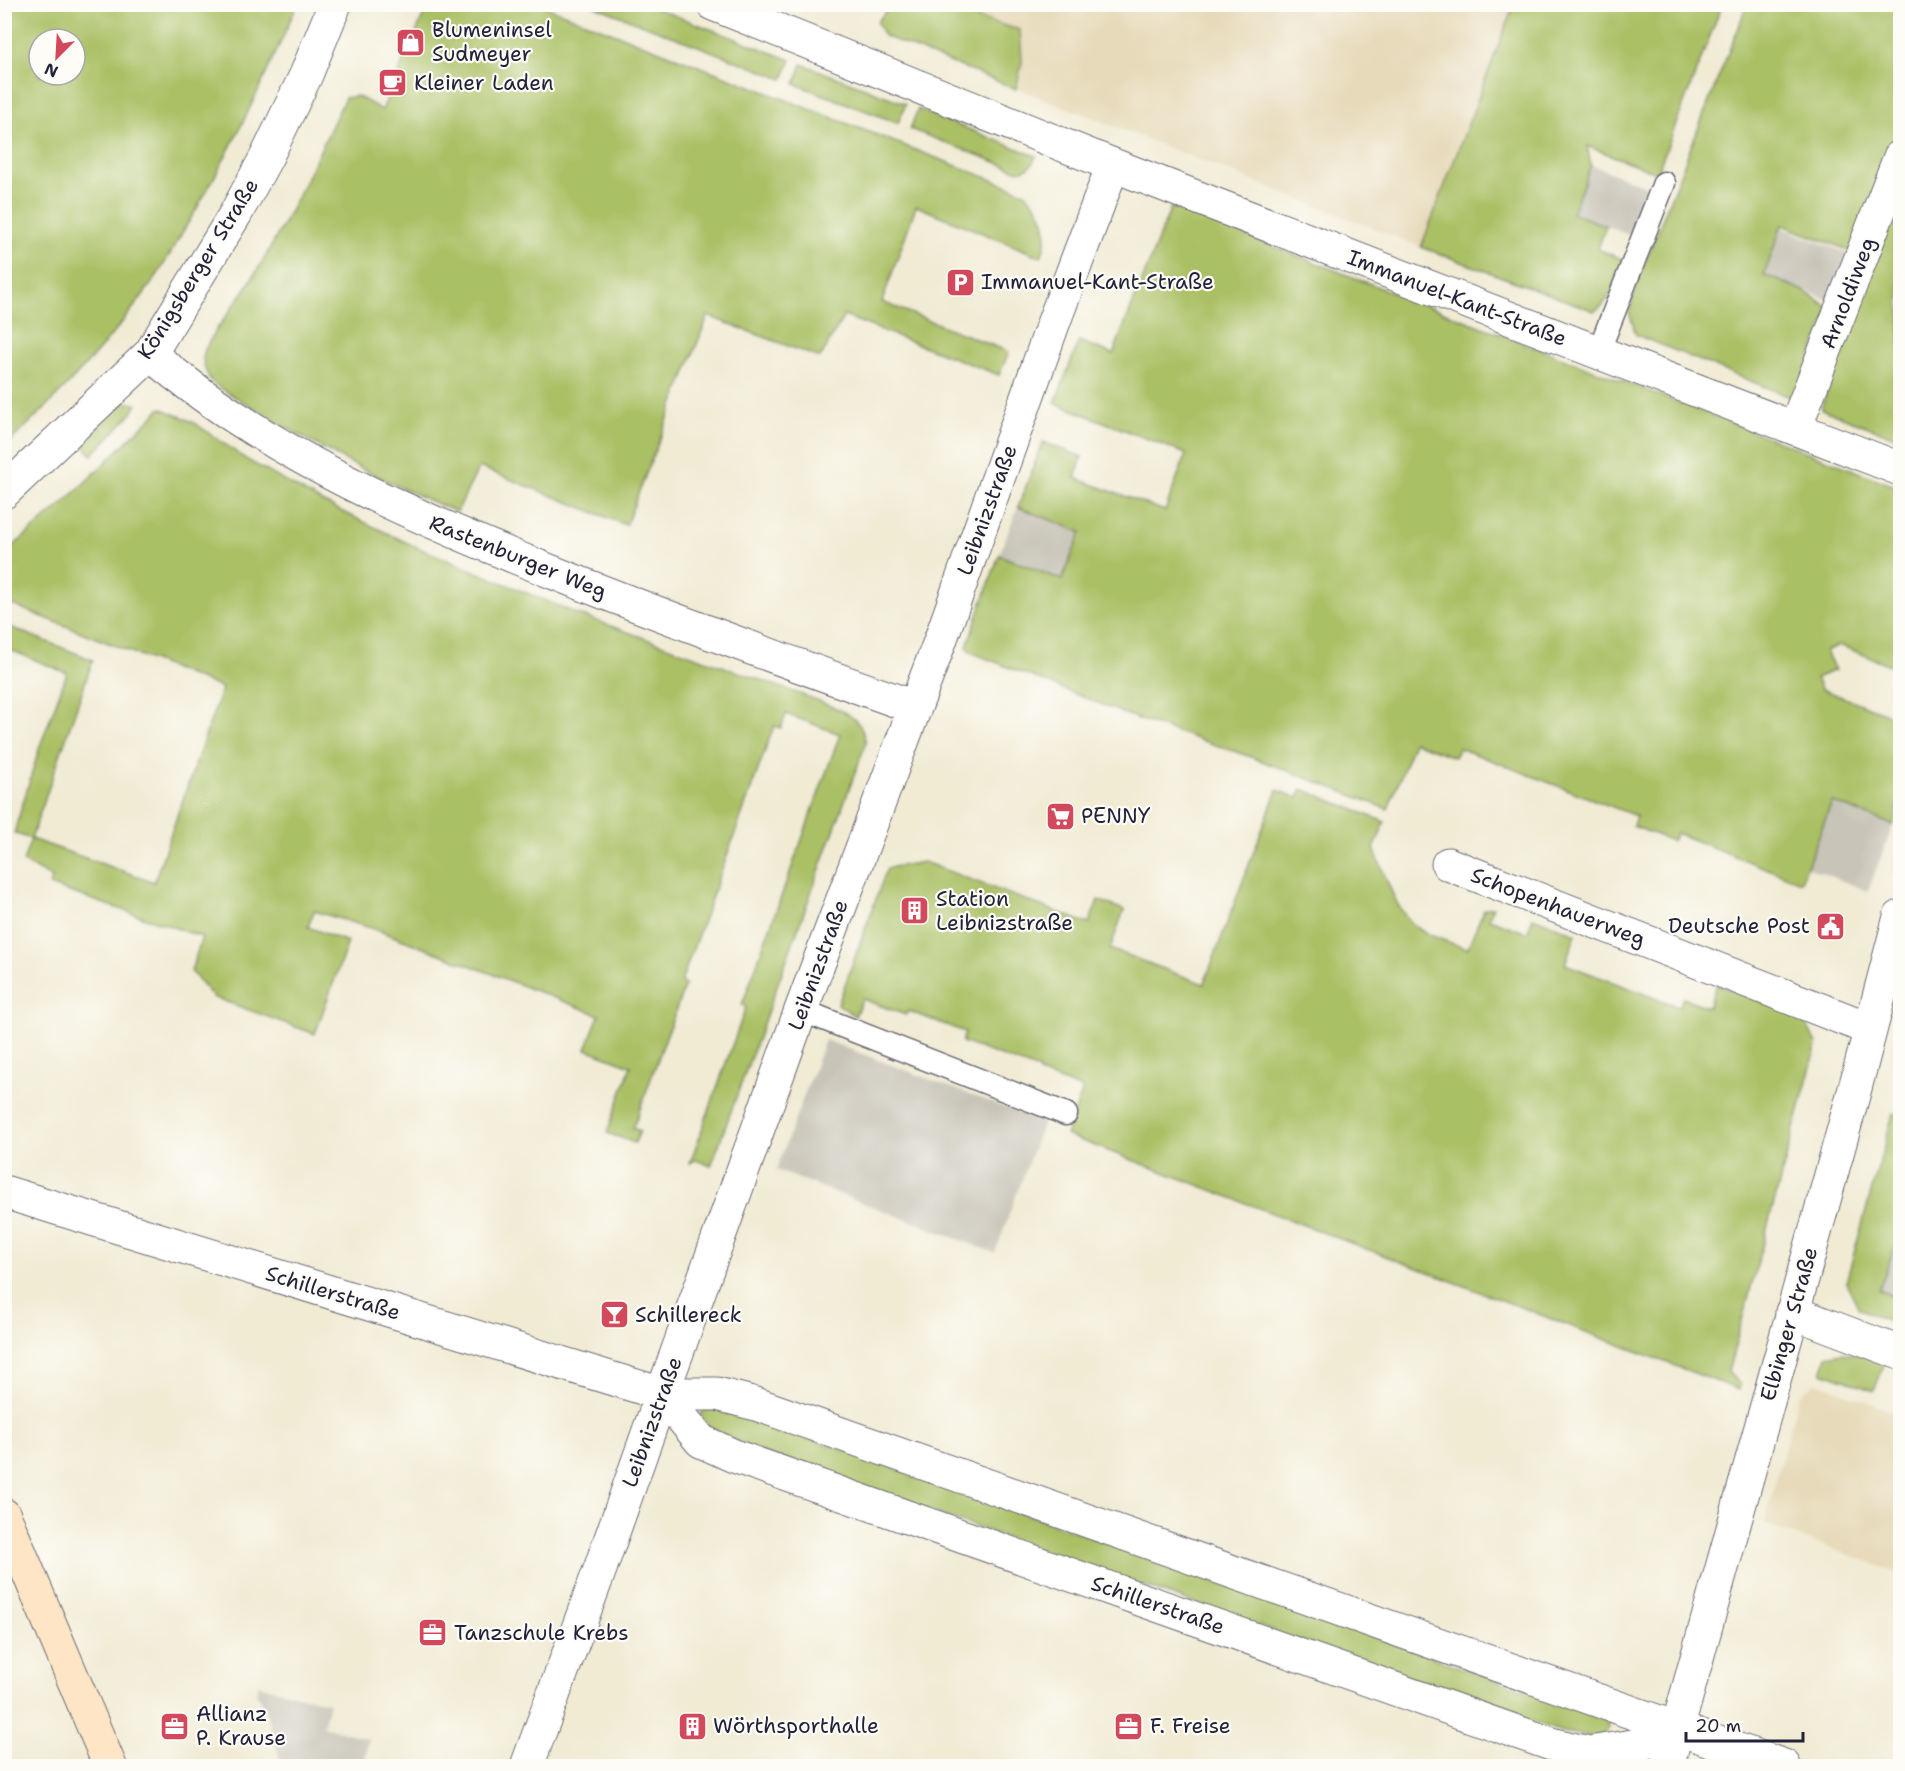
<svg xmlns="http://www.w3.org/2000/svg" width="1905" height="1771" font-family="'Shantell Sans',sans-serif">
<style>
.built{fill:#e7daba}
.industrial{fill:#c8c4b8}
.green{fill:#aac065;stroke:#667150;stroke-width:1.5;fill-rule:evenodd}
.lines{fill:none;stroke-linecap:round;stroke-linejoin:round}
.lane-casing{stroke:#6a6871;stroke-width:25}
.street-casing{stroke:#6a6871;stroke-width:35}
.secondary-casing{stroke:#6a6871;stroke-width:35}
.lane{stroke:#fff;stroke-width:22}
.street{stroke:#fff;stroke-width:33}
.secondary{stroke:#fde5c5;stroke-width:33}
.labels{text-anchor:middle;stroke-width:4.5;stroke-linejoin:round;paint-order:stroke}
.poi-label{font-size:21px;fill:#22223b;stroke:#fdfcf7;text-anchor:start}
.street-label{font-size:21px;fill:#22223b;stroke:#fdfcf7}
</style>
<rect width="100%" height="100%" fill="#fdfcf7"/>
<filter id="ink" filterUnits="userSpaceOnUse"><feTurbulence type="fractalNoise" baseFrequency=".0167" numOctaves="2"/><feDisplacementMap in="SourceGraphic" scale="12" xChannelSelector="R" yChannelSelector="G"/><feConvolveMatrix kernelMatrix="1 2 1 2 8 2 1 2 1" color-interpolation-filters="sRGB"/></filter>
<filter id="wash" filterUnits="userSpaceOnUse"><feTurbulence type="fractalNoise" baseFrequency=".008" numOctaves="4" result="noise"/><feDisplacementMap in="SourceGraphic" scale="24" xChannelSelector="R" yChannelSelector="G"/><feGaussianBlur stdDeviation="1.35" result="paint"/><feColorMatrix in="noise" values="0 0 0 0 0 0 0 0 0 0 0 0 0 0 0 0 0 1.4 0 .05"/><feComposite in="paint" operator="in"/></filter>
<g filter="url(#wash)">
<rect width="100%" height="100%" fill="#f1ebd4"/>
<!-- built -->
<g class="built">
<polygon points="891,4 1514,5 1421,247 884,36 877,22"/>
<polygon points="1817,1382 1900,1414 1900,1574 1764,1524 1799,1395"/>
</g>
<!-- industrial -->
<g class="industrial">
<polygon points="1591,165 1651,188 1632,236 1572,213"/>
<polygon points="1781,228 1850,254 1832,301 1764,275"/>
<polygon points="1018,507 1081,532 1062,580 999,555"/>
<polygon points="1832,802 1893,825 1868,891 1807,867"/>
<polygon points="825,1040 1043,1122 995,1253 776,1170"/>
<polygon points="1900,1233 1900,1299 1879,1291"/>
<polygon points="258,1685 329,1703 323,1726 369,1739 364,1766 282,1766 266,1712 256,1693"/>
</g>
<!-- green -->
<g class="green">
<path d="M5,4L297,5C263,83 227,160 182,233C172,250 163,268 151,284C108,344 59,397 5,446ZM39,39H75V75H39Z"/>
<path d="M428,5H541L1024,192C1044,210 1052,231 1041,257L916,206L882,302L1009,352L999,375L844,316L820,358L708,316L626,525L479,467L457,512C388,484 322,450 259,411C245,402 224,392 212,382C207,376 203,365 203,357C204,342 237,303 246,288C285,228 314,163 345,98L357,96L382,110Z"/>
<polygon points="592,5 648,5 791,60 783,79"/>
<polygon points="891,5 932,5 1020,30 1022,62 1016,89 884,36 877,22"/>
<path d="M1514,5H1722L1657,173L1587,146L1591,165L1572,213L1606,226L1598,249L1624,260C1617,276 1611,304 1594,311L1421,247Z"/>
<polygon points="1747,5 1900,5 1900,122 1851,251 1782,225 1764,275 1802,290 1830,308 1795,399 1636,335 1629,312 1638,281"/>
<polygon points="802,64 906,104 898,123 795,84"/>
<path d="M918,109L1036,156C1032,166 1029,169 1019,171L910,129Z"/>
<polygon points="1900,199 1900,439 1821,409 1849,324"/>
<polygon points="1171,207 1900,488 1900,669 1839,645 1826,651 1835,670 1816,678 1821,689 1900,719 1900,798 1893,825 1832,802 1801,882 1676,833 1672,841 1633,826 1636,816 1459,748 1454,757 1414,742 1388,809 1251,757 1138,719 970,652 967,646 999,555 1062,580 1081,532 1018,507 1043,442 1082,457 1075,478 1165,511 1186,454 1055,403 1079,341 1113,354"/>
<polygon points="123,402 137,404 132,413 92,455 82,444"/>
<path d="M161,408L193,422L249,461L320,501L414,546L575,613L819,701C843,712 861,714 866,743L711,1166L696,1160L690,1163L746,1007L742,1005L840,734L786,714L781,728L774,726L681,982L685,985L633,1128L640,1131L635,1143L607,1133L631,1066L586,1049L599,1015L380,931L314,911L308,927L348,942L315,1034L213,997L191,971L202,937L49,885L53,878L23,862L31,839L14,833L40,746L67,673L5,648V625L93,660L31,839L154,882L222,688L5,602V553L67,500Z"/>
<path d="M1302,789L1385,822L1374,849C1387,877 1395,916 1424,932C1437,939 1453,943 1467,949L1484,909L1493,907L1489,919L1527,933L1533,917L1576,934L1565,964L1679,1007L1683,998L1708,1007L1717,984L1803,1018L1817,1044L1728,1372L1740,1385L1739,1390L1066,1135L1083,1089L1039,1073V1070L962,1042L965,1032L908,1011L906,1015L862,999L855,1016L838,1004L887,868L924,862L1089,924L1098,900L1124,910L1110,949L1204,984L1277,790L1298,798Z"/>
<polygon points="1893,1114 1900,1117 1900,1233 1879,1290 1900,1299 1900,1325 1859,1309 1846,1282"/>
<polygon points="1842,1353 1864,1355 1885,1362 1874,1391 1822,1372 1827,1356"/>
<polygon points="721,1407 1602,1717 1607,1722 1608,1726 1606,1734 1594,1737 1562,1732 758,1451 710,1428 700,1415 704,1410"/>
</g>
</g>
<g filter="url(#ink)">
<g class="lines">
<defs>
<g id="lane">
<polyline points="1598,353 1664,183"/>
<polyline points="801,1010 1066,1114"/>
</g>
<g id="street">
<polyline points="713,4 1113,165 1900,469"/>
<path d="M150,354C270,455 408,514 552,572C672,620 793,664 914,707"/>
<polyline points="1795,428 1900,157"/>
<polyline points="4,492 150,354 236,213 267,156 306,75 335,4"/>
<polyline points="1448,864 1870,1029"/>
<polyline points="4,1192 662,1394 717,1394 756,1404 1784,1766"/>
<polyline points="1792,1312 1900,1353"/>
<polyline points="662,1394 701,1441 734,1456 1551,1744 1589,1753 1639,1745 1677,1730"/>
<polyline points="527,1766 599,1572 662,1394 801,1010 939,644 1053,324 1113,165"/>
<polyline points="1667,1766 1854,1092 1900,917"/>
</g>
<polyline id="secondary" points="4,1515 110,1766"/>
</defs>
<!-- lane casing -->
<use href="#lane" class="lane-casing"/>
<!-- street casing -->
<use href="#street" class="street-casing"/>
<!-- secondary casing -->
<use href="#secondary" class="secondary-casing"/>
<!-- lane -->
<use href="#lane" class="lane"/>
<!-- street -->
<use href="#street" class="street"/>
<!-- secondary -->
<use href="#secondary" class="secondary"/>
</g>
</g>
<!-- icons -->
<defs>
<symbol id="shop-square" viewBox="-11 -11 22 22"><rect x="-9" y="-9" width="18" height="18" rx="4" fill="#d1495b" stroke="#fdfcf7"/><path d="M-5-2.5h2.3a2.7 3.5 0 0 1 5.4 0H5L5.5 6h-11ZM-1.5-2.5h3a1.5 2.3 0 0 0-3 0Z" fill="#fff"/></symbol>
<symbol id="cafe-square" viewBox="-11 -11 22 22"><rect x="-9" y="-9" width="18" height="18" rx="4" fill="#d1495b" stroke="#fdfcf7"/><path d="M-5.5-4.5H6V0H3Q3 3.5 0 3.5H-2.5Q-5.5 3.5-5.5 0ZM3-3.2v2h1.7v-2ZM-6 4.5H4V6H-6Z" fill="#fff"/></symbol>
<symbol id="parking-square" viewBox="-11 -11 22 22"><rect x="-9" y="-9" width="18" height="18" rx="4" fill="#d1495b" stroke="#fdfcf7"/><path d="M-3.5-5.5H1a3.5 3.5 0 0 1 0 7H-1V5.5H-3.5ZM-1-3.4V-.6H.8a1.4 1.4 0 0 0 0-2.8Z" fill="#fff"/></symbol>
<symbol id="supermarket-square" viewBox="-11 -11 22 22"><rect x="-9" y="-9" width="18" height="18" rx="4" fill="#d1495b" stroke="#fdfcf7"/><path d="M-6-5.5h2.5l.6 2H6L4.5 2H-2.5L-4.4-4H-6ZM-1.5 3.2a1.3 1.3 0 1 0 .1 0ZM3 3.2a1.3 1.3 0 1 0 .1 0Z" fill="#fff"/></symbol>
<symbol id="building-square" viewBox="-11 -11 22 22"><rect x="-9" y="-9" width="18" height="18" rx="4" fill="#d1495b" stroke="#fdfcf7"/><path d="M-4-6H4V6H1V3H-1V6H-4ZM-2.5-4.3h1.7v1.8h-1.7ZM.8-4.3h1.7v1.8H.8ZM-2.5-1h1.7V.8h-1.7ZM.8-1h1.7V.8H.8Z" fill="#fff"/></symbol>
<symbol id="civic-square" viewBox="-11 -11 22 22"><rect x="-9" y="-9" width="18" height="18" rx="4" fill="#d1495b" stroke="#fdfcf7"/><path d="M-.6-6.5H3V-4.5H.6V-3L4-1V1h2V6H-6V1h2V-1L-.6-3ZM-1.2 2.5V6h2.4V2.5Z" fill="#fff"/></symbol>
<symbol id="bar-square" viewBox="-11 -11 22 22"><rect x="-9" y="-9" width="18" height="18" rx="4" fill="#d1495b" stroke="#fdfcf7"/><path d="M-6-5H6L.8 .8V4.5H3.5V6h-7V4.5H-.8V.8Z" fill="#fff"/></symbol>
<symbol id="office-square" viewBox="-11 -11 22 22"><rect x="-9" y="-9" width="18" height="18" rx="4" fill="#d1495b" stroke="#fdfcf7"/><path d="M-6-3h4V-5.5h4V-3h4V5H-6ZM-1-4.5V-3h2v-1.5ZM-6 0V1H6V0Z" fill="#fff"/></symbol>
</defs>
<g fill-rule="evenodd">
<use href="#shop-square" x="394" y="26" width="33" height="33"/>
<use href="#cafe-square" x="376" y="66" width="33" height="33"/>
<use href="#parking-square" x="944" y="266" width="33" height="33"/>
<use href="#supermarket-square" x="1044" y="800" width="33" height="33"/>
<use href="#building-square" x="898" y="894" width="33" height="33"/>
<use href="#civic-square" x="1814" y="910" width="33" height="33"/>
<use href="#bar-square" x="598" y="1298" width="33" height="33"/>
<use href="#office-square" x="416" y="1616" width="33" height="33"/>
<use href="#office-square" x="158" y="1710" width="33" height="33"/>
<use href="#building-square" x="676" y="1710" width="33" height="33"/>
<use href="#office-square" x="1112" y="1710" width="33" height="33"/>
</g>
<g class="labels">
<!-- poi labels -->
<g class="poi-label">
<text x="432" y="37">Blumeninsel<tspan x="432" dy="24">Sudmeyer</tspan></text>
<text x="414" y="90">Kleiner Laden</text>
<text x="981" y="289">Immanuel-Kant-Straße</text>
<text x="1081" y="823">PENNY</text>
<text x="936" y="906">Station<tspan x="936" dy="24">Leibnizstraße</tspan></text>
<text x="1810" y="933" text-anchor="end">Deutsche Post</text>
<text x="635" y="1322">Schillereck</text>
<text x="454" y="1640">Tanzschule Krebs</text>
<text x="196" y="1721">Allianz<tspan x="196" dy="24">P. Krause</tspan></text>
<text x="713" y="1733">Wörthsporthalle</text>
<text x="1150" y="1733">F. Freise</text>
</g>
<!-- street labels -->
<g class="street-label">
<text transform="translate(198 269) rotate(-58)" y="7">Königsberger Straße</text>
<text transform="translate(1848 293) rotate(-69)" y="7">Arnoldiweg</text>
<text transform="translate(1457 298) rotate(21)" y="7">Immanuel-Kant-Straße</text>
<text transform="translate(987 510) rotate(-70)" y="7">Leibnizstraße</text>
<text transform="translate(518 557) rotate(22)" y="7">Rastenburger Weg</text>
<text transform="translate(1558 907) rotate(21)" y="7">Schopenhauerweg</text>
<text transform="translate(818 965) rotate(-70)" y="7">Leibnizstraße</text>
<text transform="translate(333 1293) rotate(17)" y="7">Schillerstraße</text>
<text transform="translate(1789 1324) rotate(-74)" y="7">Elbinger Straße</text>
<text transform="translate(652 1422) rotate(-70)" y="7">Leibnizstraße</text>
<text transform="translate(1158 1605) rotate(19)" y="7">Schillerstraße</text>
</g>
</g>
<!-- margin -->
<rect width="1905" height="1771" fill="none" stroke="#fdfcf7" stroke-width="24"/>
<!-- north arrow -->
<g transform="translate(57 57) rotate(204)"><circle r="28" fill="#fdfcf7" stroke="#a5a5ac" stroke-width="1.5"/>
<path d="M0-4.5L10 22L0 15L-10 22Z" fill="#d1495b"/>
<text y="-9" font-size="16" font-weight="bold" text-anchor="middle" fill="#22223b">N</text>
</g>
<!-- scale -->
<path d="M1686 1732v9h117v-9" fill="none" stroke="#22223b" stroke-width="3"/>
<text x="1695" y="1732" font-size="18" fill="#22223b" stroke="#fdfcf7" stroke-width="4.5" paint-order="stroke">20 m</text>
</svg>
